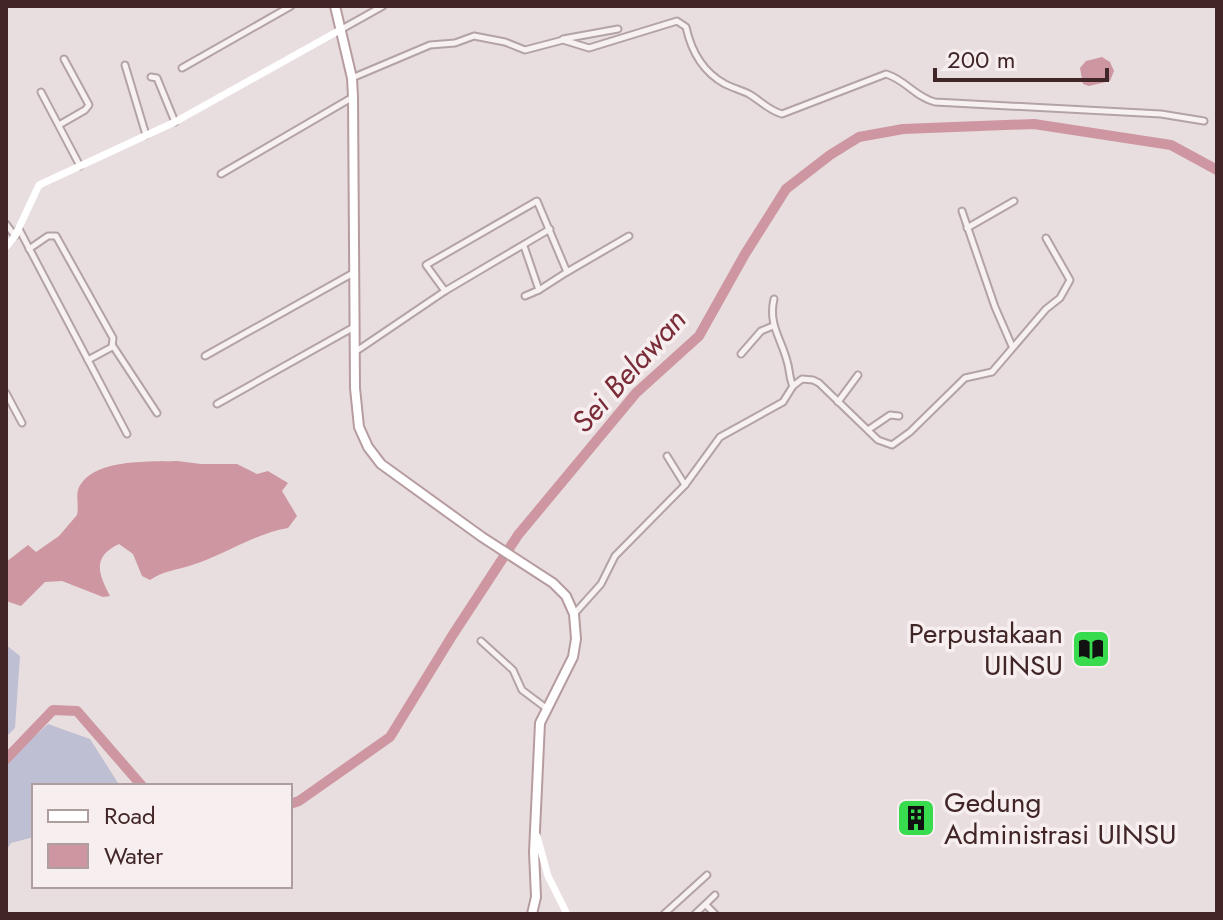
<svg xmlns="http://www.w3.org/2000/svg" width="1223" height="920" font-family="Jost,sans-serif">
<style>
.green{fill:#bfbfd4}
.water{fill:#cd96a0}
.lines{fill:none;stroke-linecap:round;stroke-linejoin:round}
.river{stroke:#cd96a0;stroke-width:10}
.street-casing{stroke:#b3a3a4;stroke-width:9}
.primary-casing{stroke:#b69c9f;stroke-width:12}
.street{stroke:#f7f1f2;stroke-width:5}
.secondary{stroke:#fff;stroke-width:7}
.primary{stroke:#fff;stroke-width:8}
.labels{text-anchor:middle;stroke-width:7;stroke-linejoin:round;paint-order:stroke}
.poi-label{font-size:28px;fill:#412628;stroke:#f7eeef;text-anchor:end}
.water-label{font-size:30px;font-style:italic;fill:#792c38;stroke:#f7eeef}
</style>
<rect width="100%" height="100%" fill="#e9dedf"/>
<!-- green -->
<g class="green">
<polygon points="6,645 20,656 15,728 6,737"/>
<polygon points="48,724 90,739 120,786 34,786 34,837 11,843 6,851 6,762"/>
</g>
<!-- water -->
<g class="water">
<polygon points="1102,57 1110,62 1114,71 1110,81 1089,86 1083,84 1080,68 1086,61"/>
<path d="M177,461L201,464H237L257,474L268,471L288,483L282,491L297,516L288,528C253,534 225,555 192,565C177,570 163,571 150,580L142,576L133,554L119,544C91,557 99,575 110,596L103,597L62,581L45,582L21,606L6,601V562L28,545L36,552L59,536L77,515C79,507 76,497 78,490C90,458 149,462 177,461Z"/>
</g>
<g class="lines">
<!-- river -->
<g class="river">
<polyline points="6,759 53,710 77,711 142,786"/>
<polyline points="290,804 299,801 390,737 452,636 518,535 636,393 699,336 745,254 786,189 830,155 859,137 903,129 1034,124 1171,145 1217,170"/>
</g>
<defs>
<g id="street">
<polyline points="340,30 383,6"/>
<polyline points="563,39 618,29"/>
<polyline points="125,65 146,135"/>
<polyline points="182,68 291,6"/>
<polyline points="151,77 157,78 175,122"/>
<path d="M352,78L430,45L455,43L474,36L505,42L525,50L563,40L589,48L677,21L686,27C691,50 703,72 725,84C733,88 741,90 749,94C761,101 768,110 782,114L886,74C906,80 915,97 935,102L1161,114L1204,121"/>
<polyline points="41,92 80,166"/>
<polyline points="59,125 85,110 89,105 64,59"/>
<polyline points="221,174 353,97"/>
<polyline points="962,211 995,307 1012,346"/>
<polyline points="6,224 15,236"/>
<polyline points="967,228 1014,201"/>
<polyline points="19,229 127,434"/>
<polyline points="524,246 539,290"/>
<polyline points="29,249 48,236 56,236 113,338 112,347 88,360"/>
<polyline points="567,272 629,236"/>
<polyline points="445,291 426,265 537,201 567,272 539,290 525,296"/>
<path d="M774,299C768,324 781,338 787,361C790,370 789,378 793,386"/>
<polyline points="113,346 157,413"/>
<polyline points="355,352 445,291 550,229"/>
<polyline points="741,354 761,331 773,326"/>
<polyline points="205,356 355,272"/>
<polyline points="6,393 22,423"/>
<polyline points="838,402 858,375"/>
<polyline points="217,404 354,327"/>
<polyline points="868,430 890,415 899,416"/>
<polyline points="667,456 685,485"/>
<polyline points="575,613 601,584 615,556 685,485 720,437 783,402 793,386 802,379 813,380 819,383 878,440 892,445 910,432 965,378 992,372 1046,309 1060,298 1070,280 1046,238"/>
<polyline points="481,641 513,670 522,690 546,708"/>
<polyline points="706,905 715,914"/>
<polyline points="664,914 707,875"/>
<polyline points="695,914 715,895"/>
</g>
<polyline id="primary" points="335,6 352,78 353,97 355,388 359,427 368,447 381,464 482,537 553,583 566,596 574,614 576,639 573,657 540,723 534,852 536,897 532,914"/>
</defs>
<!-- street casing -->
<use href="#street" class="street-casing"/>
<!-- primary casing -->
<use href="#primary" class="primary-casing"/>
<!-- street -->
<use href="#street" class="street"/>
<!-- secondary -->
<g class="secondary">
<polyline points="6,247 15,236 39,185 175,122 340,30"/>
<polyline points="537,836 548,876 567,914"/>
</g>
<!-- primary -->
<use href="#primary" class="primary"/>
</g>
<!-- icons -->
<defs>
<symbol id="library-square" viewBox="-11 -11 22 22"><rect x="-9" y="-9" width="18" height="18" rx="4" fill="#38da4e" stroke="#f7eeef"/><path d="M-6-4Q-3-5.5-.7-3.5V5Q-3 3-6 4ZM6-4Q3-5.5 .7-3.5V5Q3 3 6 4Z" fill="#111"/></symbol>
<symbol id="building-square" viewBox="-11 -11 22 22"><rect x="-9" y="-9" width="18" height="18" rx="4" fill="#38da4e" stroke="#f7eeef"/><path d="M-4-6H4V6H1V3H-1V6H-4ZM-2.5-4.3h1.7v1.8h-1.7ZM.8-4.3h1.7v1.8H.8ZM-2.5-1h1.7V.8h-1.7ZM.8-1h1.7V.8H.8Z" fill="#111"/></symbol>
</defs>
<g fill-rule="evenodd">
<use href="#library-square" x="1069" y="627" width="44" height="44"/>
<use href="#building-square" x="894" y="796" width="44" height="44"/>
</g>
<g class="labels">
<!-- poi labels -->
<g class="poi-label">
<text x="1063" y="643">Perpustakaan<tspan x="1063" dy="32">UINSU</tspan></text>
<text x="944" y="812" text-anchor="start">Gedung<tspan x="944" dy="32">Administrasi UINSU</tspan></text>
</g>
<!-- water labels -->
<g class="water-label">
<text transform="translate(629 371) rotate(-48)" y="10">Sei Belawan</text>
</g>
</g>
<!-- border -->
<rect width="1223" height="920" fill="none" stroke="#412628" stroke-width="16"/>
<!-- legend -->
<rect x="32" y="784" width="260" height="104" fill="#f7eeef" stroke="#ae9e9f" stroke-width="2"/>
<rect x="48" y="810" width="40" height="12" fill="#ffffff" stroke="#ae9e9f" stroke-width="2"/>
<text x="104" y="824" font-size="24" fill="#412628">Road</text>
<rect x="48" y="844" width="40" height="24" fill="#cd96a0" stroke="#ae9e9f" stroke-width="2"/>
<text x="104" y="864" font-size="24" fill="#412628">Water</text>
<!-- scale -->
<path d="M935 68v12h172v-12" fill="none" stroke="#412628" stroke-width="4"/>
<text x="947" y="68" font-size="24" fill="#412628" stroke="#f7eeef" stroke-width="6" paint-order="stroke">200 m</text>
</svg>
